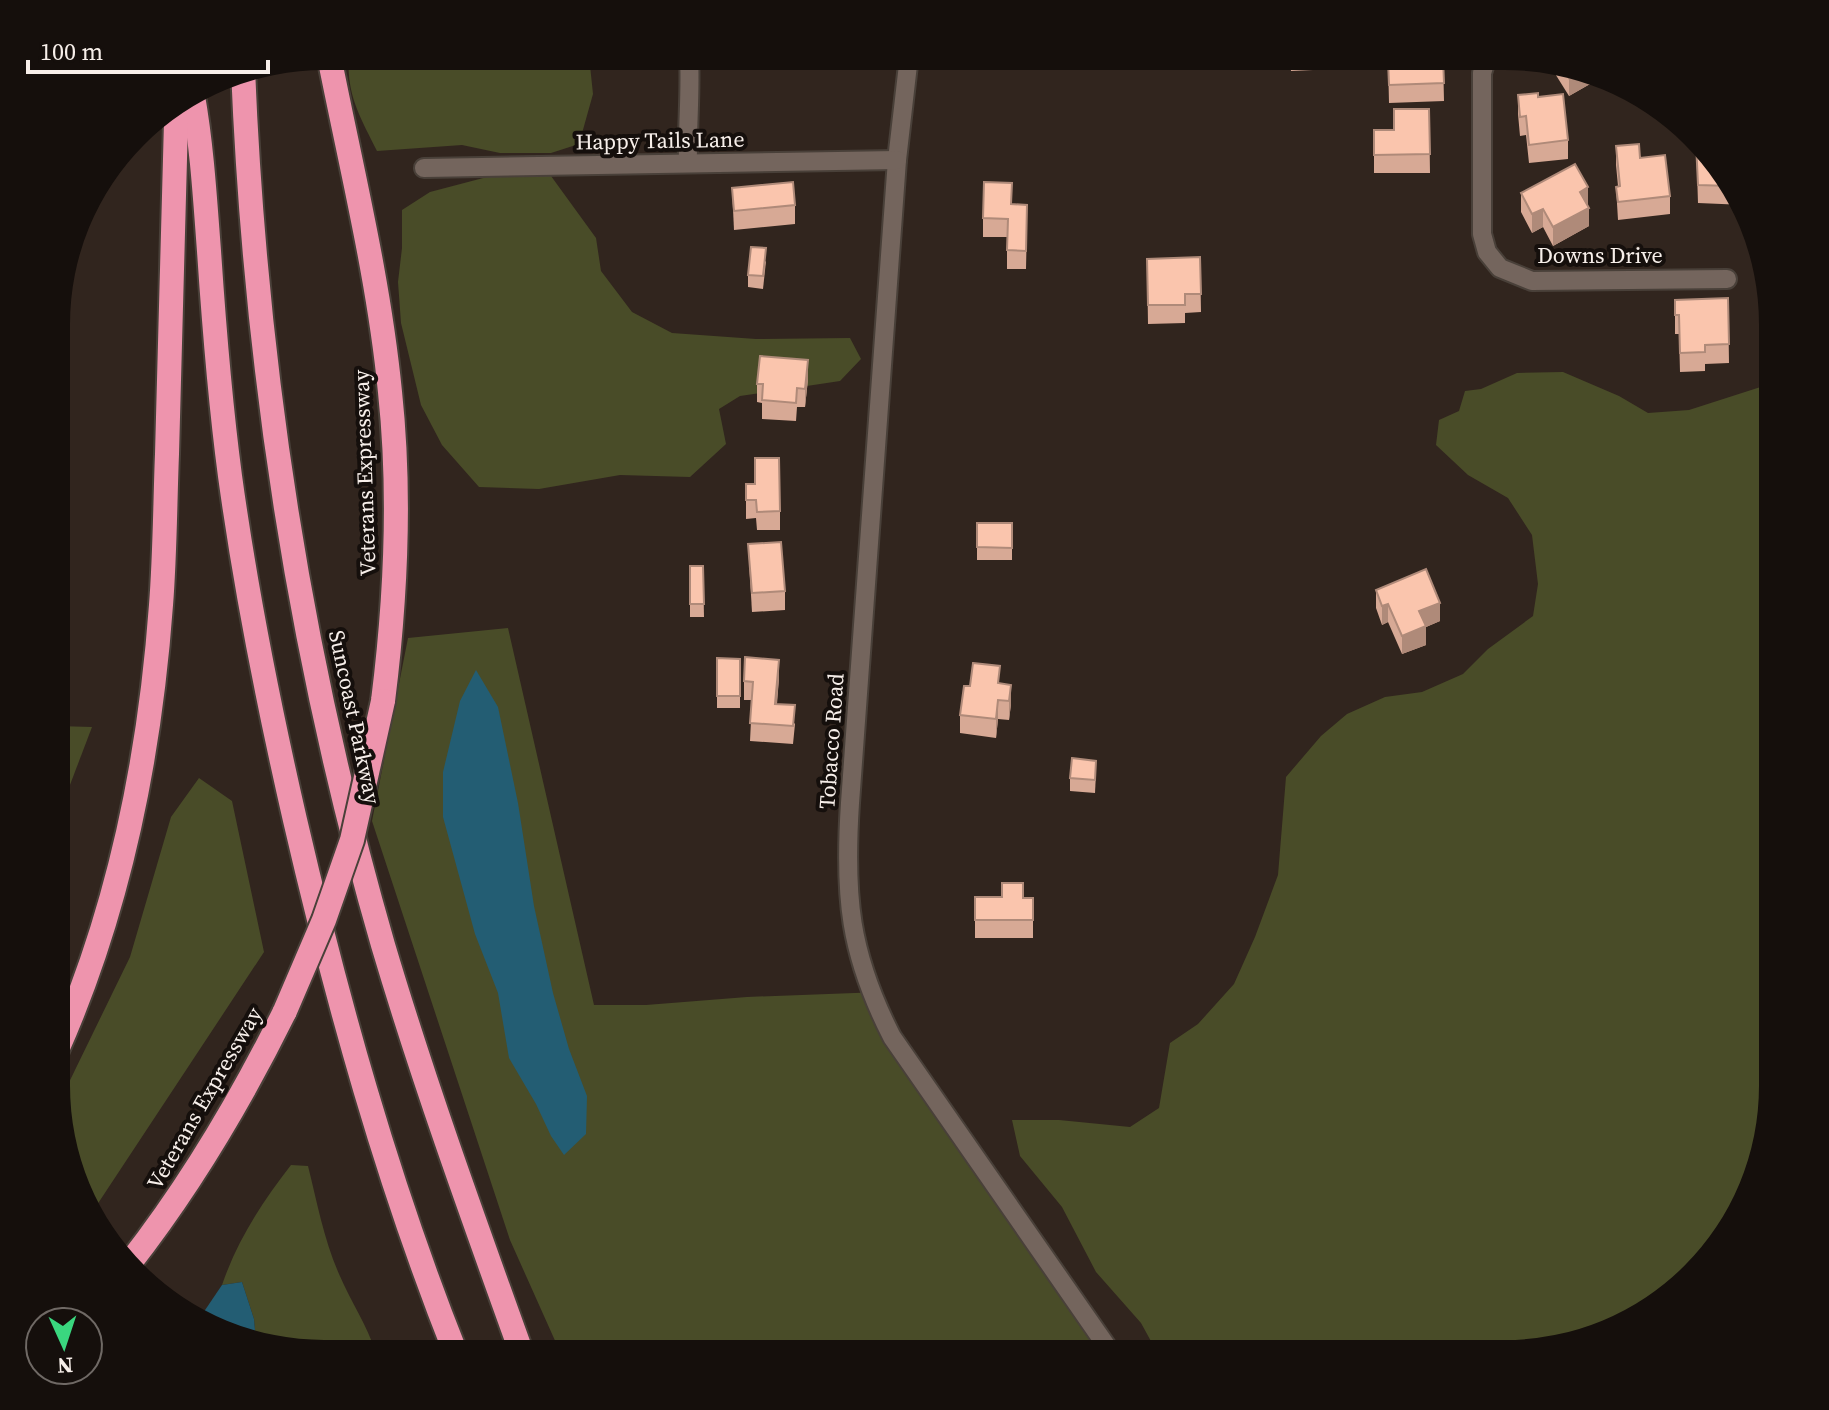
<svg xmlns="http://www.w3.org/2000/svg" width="1829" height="1410" font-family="'Source Serif 4',serif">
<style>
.green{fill:#494c28}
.water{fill:#235d73}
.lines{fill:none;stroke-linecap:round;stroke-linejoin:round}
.minor-casing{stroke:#494039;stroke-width:22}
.highway-casing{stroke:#494039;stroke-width:28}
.minor{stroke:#74655d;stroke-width:18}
.highway{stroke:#ee94ad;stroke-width:24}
.highway-bridge-casing{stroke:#494039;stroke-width:28;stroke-linecap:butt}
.highway-bridge{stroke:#ee94ad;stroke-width:24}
.wall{fill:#d7a995}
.shaded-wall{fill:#af8a79}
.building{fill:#fac5ad;stroke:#af8a79;stroke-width:2}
.labels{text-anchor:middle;stroke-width:8;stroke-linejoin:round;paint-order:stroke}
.street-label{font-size:22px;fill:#f7efea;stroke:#150f0c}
</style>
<rect width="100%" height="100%" fill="#31251e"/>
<!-- green -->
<g class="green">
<path d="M349,56H589L593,94L579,144L551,153H500L462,145L377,151C360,117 346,94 349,56Z"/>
<polygon points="506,172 551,176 596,238 601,271 632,312 672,333 756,339 850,338 861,359 840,381 740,396 719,409 726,444 690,477 620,475 539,489 479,487 442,445 421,405 401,323 398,282 402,248 402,210 430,192"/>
<polygon points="1563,372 1619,396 1648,413 1689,410 1773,383 1772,1104 1752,1189 1707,1262 1623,1327 1505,1354 1158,1354 1141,1323 1096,1272 1062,1207 1020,1156 1012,1120 1059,1120 1130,1127 1159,1108 1170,1043 1198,1024 1234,984 1255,937 1278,875 1286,777 1321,736 1347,714 1385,697 1422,692 1463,674 1488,649 1533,616 1538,584 1532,535 1508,498 1468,475 1436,445 1439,420 1459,411 1465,391 1481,389 1517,373"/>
<polygon points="508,628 594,1005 646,1005 747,997 881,992 907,1051 1110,1354 561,1354 510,1240 372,821 408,638"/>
<polygon points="57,726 92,727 57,819"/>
<polygon points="199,778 232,801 264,952 91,1214 84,1205 57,1107 130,957 171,817"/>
<path d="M291,1165L308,1166C317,1202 324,1240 339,1274C351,1302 367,1325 376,1353H307L256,1342L254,1319L242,1282L222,1285C237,1241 262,1202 291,1165Z"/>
</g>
<!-- water -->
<g class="water">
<polygon points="476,670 498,707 518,803 534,906 553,993 569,1049 587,1096 586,1134 564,1155 551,1136 536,1104 509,1058 498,993 475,934 443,817 443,772 460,701"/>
<polygon points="242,1282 254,1319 256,1342 222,1334 199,1319 222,1285"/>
</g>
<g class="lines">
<defs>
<g id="minor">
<path d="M909,56L897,160L850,803C844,896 849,953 892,1037L1112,1354"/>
<polyline points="1487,57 1482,73 1482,234 1487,252 1500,268 1532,281 1727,279"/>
<path d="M688,163C687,127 691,92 689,56"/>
<polyline points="424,168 897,160"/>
</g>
<g id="highway">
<path d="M329,56C351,167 379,279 390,392C401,495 396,598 383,701"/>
<path d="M243,69C255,364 301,662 383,945C424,1083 473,1218 522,1354"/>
<path d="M193,96C202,147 205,199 209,251C214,326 220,401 230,476C246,592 269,707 295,820C337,1001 387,1181 456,1354"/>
<path d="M57,1050C119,910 150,756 161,605C165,555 165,504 167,454C171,343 174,232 176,122L179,104"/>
<path d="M129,1264C190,1186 241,1100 285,1011"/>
</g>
</defs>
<!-- minor casing -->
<use href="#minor" class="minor-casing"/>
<!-- highway casing -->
<use href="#highway" class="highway-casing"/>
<!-- minor -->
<use href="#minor" class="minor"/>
<!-- highway -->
<use href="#highway" class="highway"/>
<defs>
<polyline id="highway-bridge" points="285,1011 324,920 352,840 383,701"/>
</defs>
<!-- highway-bridge casing -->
<use href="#highway-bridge" class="highway-bridge-casing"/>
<!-- highway-bridge -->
<use href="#highway-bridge" class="highway-bridge"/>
</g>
<!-- wall -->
<g class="wall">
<rect x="1262" y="56" width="22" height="8"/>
<polygon points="1290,56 1313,56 1313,70 1291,71"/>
<polygon points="1407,57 1443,57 1444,101 1389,103 1388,61 1407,60"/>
<polygon points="1537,60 1590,72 1590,84 1569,96 1549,64 1542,68"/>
<polygon points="1518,95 1538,97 1568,140 1568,159 1529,163 1526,135 1520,136 1518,114"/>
<polygon points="1429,109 1430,173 1374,173 1374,130 1394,130"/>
<polygon points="1696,141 1745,205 1698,203"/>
<polygon points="1616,146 1640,158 1670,196 1670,214 1618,220 1616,187 1618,186 1616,165"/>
<polygon points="732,188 795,205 795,224 734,230"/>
<polygon points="1521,193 1588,206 1589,226 1553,246 1543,227 1532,233 1521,212"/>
<polygon points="1012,204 1027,223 1026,269 1007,269 1007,237 983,237 983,218"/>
<polygon points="1200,257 1201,312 1185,313 1185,323 1148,324 1147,259"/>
<polygon points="766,261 763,289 748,287 748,275"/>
<polygon points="1728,298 1729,363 1705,364 1705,371 1680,372 1679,334 1675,334 1675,300"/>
<polygon points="808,379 805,407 797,407 796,421 762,419 762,403 757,402 757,384"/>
<polygon points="755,458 780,511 780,530 757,530 756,518 746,519 746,484 755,484"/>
<rect x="977" y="523" width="35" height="37"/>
<polygon points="748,544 785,591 785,610 752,612"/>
<polygon points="690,566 703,566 704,617 690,617"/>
<polygon points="1376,590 1440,621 1426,627 1426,645 1402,654 1388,622 1382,625 1376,608"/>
<polygon points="717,658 740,659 740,708 717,708"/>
<polygon points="779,678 777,704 795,724 793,744 750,741 752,700 744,700 744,681"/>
<polygon points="1000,684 1011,704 1009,720 998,719 996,738 960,733 960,715 970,686"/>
<polygon points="1096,773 1095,793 1070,791 1070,778"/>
<polygon points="975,897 1033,898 1033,938 975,938"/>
</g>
<!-- shaded-wall -->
<g class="shaded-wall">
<polygon points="1542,61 1549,63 1549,64 1542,68"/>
<polygon points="1581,70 1590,72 1590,84 1569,96 1569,78"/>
<polygon points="1588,187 1588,206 1580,192"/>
<polygon points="1589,208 1589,226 1553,246 1553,227"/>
<polygon points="1543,209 1543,227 1532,233 1532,214"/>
<polygon points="808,360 808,379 805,407 805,389"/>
<polygon points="1440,603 1440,621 1426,627 1426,645 1402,654 1402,636 1419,611"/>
<polygon points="1388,604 1388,622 1382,625 1382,606"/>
<polygon points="779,660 779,678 775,722 775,704"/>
<polygon points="1011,685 1011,704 1009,720 1009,701"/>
<polygon points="998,700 998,719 996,738 996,719"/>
</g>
<!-- building -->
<g class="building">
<rect x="1291" y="56" width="22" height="2"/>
<polygon points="1408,56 1443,57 1444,83 1389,85 1388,61 1408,60"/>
<polygon points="1562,66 1581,70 1569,78"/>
<polygon points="1538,93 1538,97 1563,94 1568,140 1529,145 1526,116 1520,117 1518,95"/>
<polygon points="1394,109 1429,109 1430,154 1374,155 1374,130 1394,130"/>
<polygon points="1696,142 1730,186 1698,185"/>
<polygon points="1639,144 1640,158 1665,155 1670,196 1618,202 1616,187 1620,186 1616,146"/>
<polygon points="1575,164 1588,187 1580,192 1589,208 1553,227 1543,209 1532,214 1521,193"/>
<polygon points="793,182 795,205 734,211 732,188"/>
<polygon points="984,182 1012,183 1011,204 1027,205 1026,251 1007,250 1008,219 983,218"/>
<polygon points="751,247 766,248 763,276 748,275"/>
<polygon points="1200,257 1201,294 1185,294 1185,305 1148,305 1147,259"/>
<polygon points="1728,298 1729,344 1705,345 1705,352 1680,353 1679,315 1675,315 1675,300"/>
<polygon points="760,356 808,360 805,389 797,388 796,403 762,400 763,384 757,384"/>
<polygon points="755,458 779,458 780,511 757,512 756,500 746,500 746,484 755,484"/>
<polygon points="977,523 1012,523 1012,548 977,547"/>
<polygon points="781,542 785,591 752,593 748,544"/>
<polygon points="690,566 703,566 704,604 690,604"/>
<polygon points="1426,569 1440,603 1419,611 1426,626 1402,636 1388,604 1382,606 1376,590"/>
<polygon points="745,657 779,660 775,704 795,705 793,726 750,723 753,682 744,681"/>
<polygon points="717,658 740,659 740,696 717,696"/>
<polygon points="973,663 1000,666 998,683 1011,685 1009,701 998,700 996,719 960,715 964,686 970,686"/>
<polygon points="1072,758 1096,761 1095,780 1070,778"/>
<polygon points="1002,883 1023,883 1023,898 1033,898 1033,920 975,920 975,897 1002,897"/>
</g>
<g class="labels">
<!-- street labels -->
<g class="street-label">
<text transform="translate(660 140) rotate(-1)" y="8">Happy Tails Lane</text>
<text x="1600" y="263">Downs Drive</text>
<text transform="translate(364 473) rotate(-92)" y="8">Veterans Expressway</text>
<text transform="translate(355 717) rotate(78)" y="8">Suncoast Parkway</text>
<text transform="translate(831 741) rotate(-86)" y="8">Tobacco Road</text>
<text transform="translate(204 1098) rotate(-60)" y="8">Veterans Expressway</text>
</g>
</g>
<!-- crop -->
<path d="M0 0H1829V1410H0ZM324 70H1505A254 254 0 0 1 1759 324V1086A254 254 0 0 1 1505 1340H324A254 254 0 0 1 70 1086V324A254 254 0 0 1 324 70Z" fill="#150f0c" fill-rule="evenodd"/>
<!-- north arrow -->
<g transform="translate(64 1346) rotate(177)"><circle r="38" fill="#150f0c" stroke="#6f6965" stroke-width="2"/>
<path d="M0-6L14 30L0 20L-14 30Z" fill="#3ad77f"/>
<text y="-12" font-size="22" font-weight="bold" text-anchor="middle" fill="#f7efea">N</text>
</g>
<!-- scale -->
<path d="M28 60v12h240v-12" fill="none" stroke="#f7efea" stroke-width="4"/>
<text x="40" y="60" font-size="24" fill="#f7efea" stroke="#150f0c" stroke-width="6" paint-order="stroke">100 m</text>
</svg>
